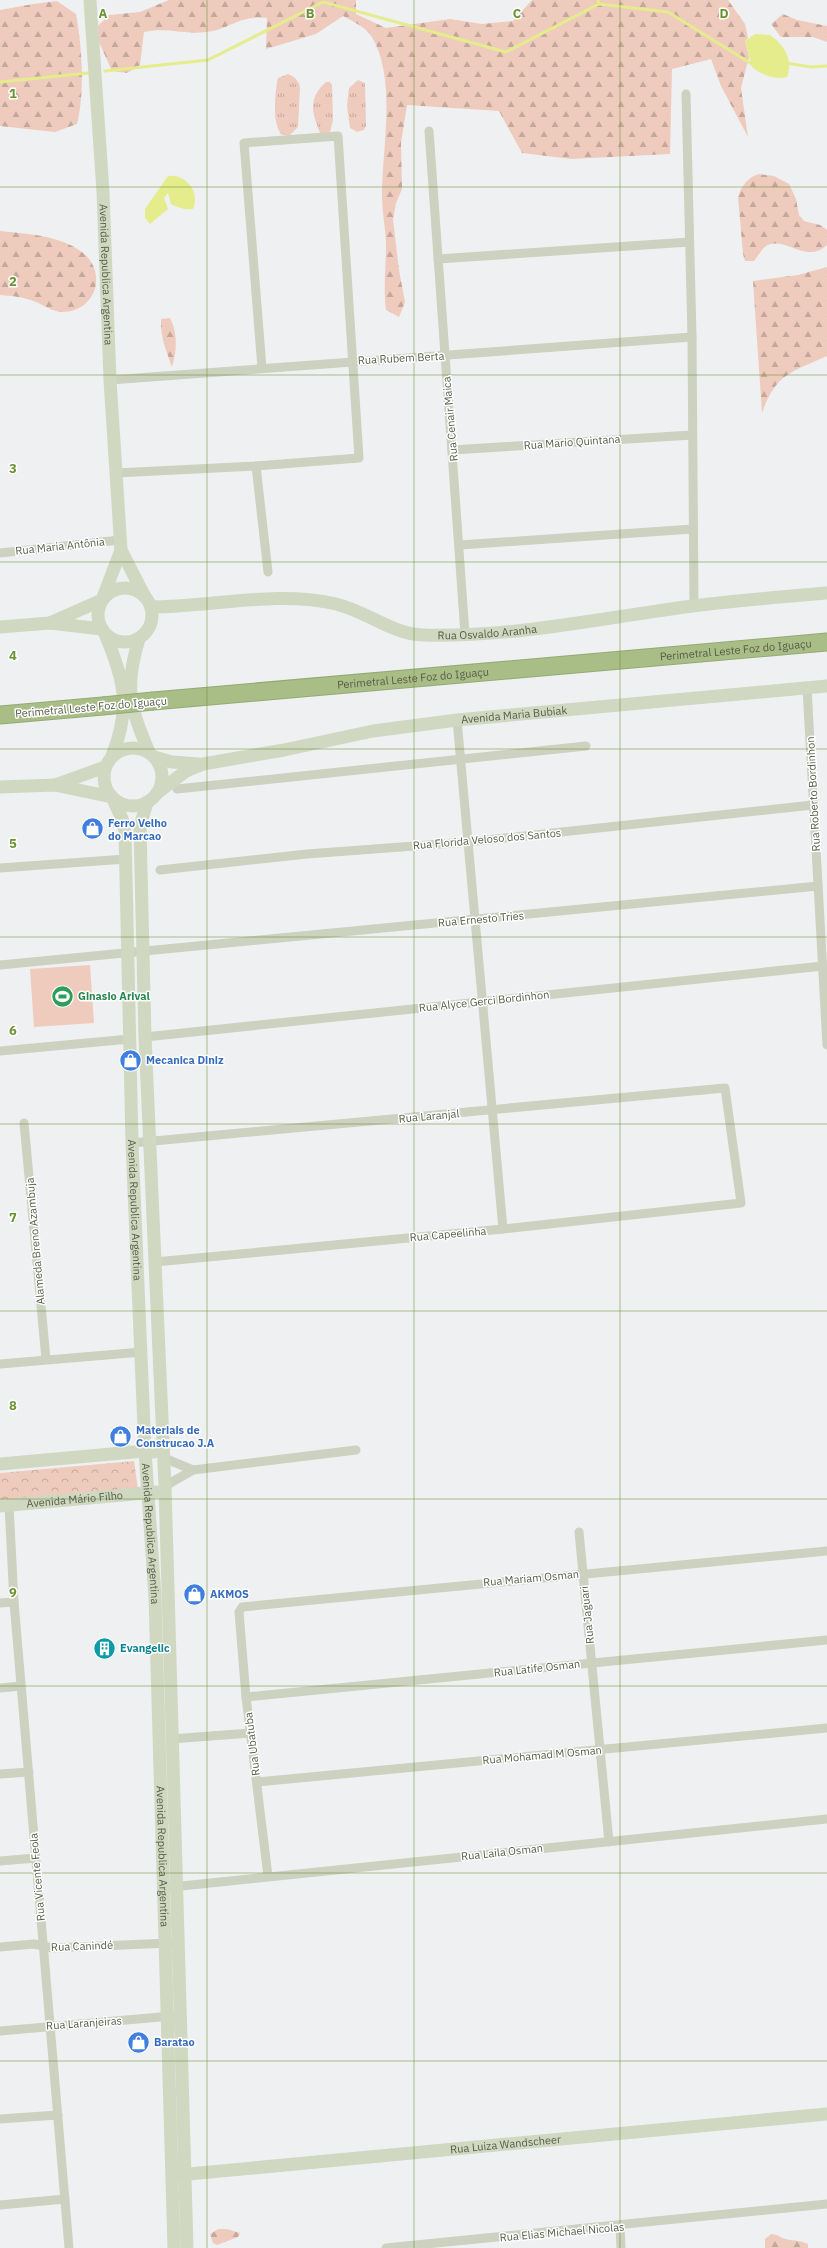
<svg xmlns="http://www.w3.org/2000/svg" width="827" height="2248" font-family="'IBM Plex Sans',sans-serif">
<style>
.grass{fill:url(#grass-tufts)}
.forest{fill:url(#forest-firs)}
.park{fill:url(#park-crowns)}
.pitch{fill:#efcbbe}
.water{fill:#e5ec8b}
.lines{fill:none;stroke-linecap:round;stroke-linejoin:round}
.stream{stroke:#e5ec8b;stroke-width:3}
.highway-casing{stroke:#94aa72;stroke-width:19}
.street{stroke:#ccd1c0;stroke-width:9}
.secondary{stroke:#d0d8c2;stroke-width:13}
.highway{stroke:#a9be87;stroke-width:17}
.highway-bridge-casing{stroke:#94aa72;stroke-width:19;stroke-linecap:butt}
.highway-bridge{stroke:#a9be87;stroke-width:17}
.grid{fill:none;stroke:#6b9334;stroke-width:1;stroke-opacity:0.55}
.labels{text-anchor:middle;stroke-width:3;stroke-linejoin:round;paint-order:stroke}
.street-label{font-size:11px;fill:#565d47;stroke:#fff}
.shop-label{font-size:11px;font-weight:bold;fill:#366cbe;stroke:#fff;text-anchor:start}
.leisure-label{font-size:11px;font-weight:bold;fill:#27864d;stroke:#fff;text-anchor:start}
.culture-label{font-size:11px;font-weight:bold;fill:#0d838f;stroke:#fff;text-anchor:start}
.grid-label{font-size:13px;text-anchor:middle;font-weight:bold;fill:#6b9334;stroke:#fff;stroke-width:3;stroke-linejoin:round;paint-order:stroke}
</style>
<defs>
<pattern id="grass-tufts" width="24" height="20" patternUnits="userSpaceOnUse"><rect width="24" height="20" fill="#efcbbe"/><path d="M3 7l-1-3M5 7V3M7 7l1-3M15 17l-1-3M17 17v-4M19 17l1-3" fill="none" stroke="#c4a89c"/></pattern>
<pattern id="forest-firs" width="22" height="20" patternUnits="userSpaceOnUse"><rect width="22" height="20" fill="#efcbbe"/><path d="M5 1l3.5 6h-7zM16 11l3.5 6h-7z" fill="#c4a89c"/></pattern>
<pattern id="park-crowns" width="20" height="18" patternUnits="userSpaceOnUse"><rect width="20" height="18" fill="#efcbbe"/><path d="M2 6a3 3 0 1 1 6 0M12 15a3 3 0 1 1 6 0" fill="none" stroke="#c4a89c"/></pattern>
</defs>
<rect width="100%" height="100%" fill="#eff0f2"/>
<!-- grass -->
<g class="grass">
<path d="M288,74C294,76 300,82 300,88L298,127L289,136L281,134C272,121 275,97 277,82L278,78Z"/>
<polygon points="358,80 365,83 366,126 364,130 357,132 350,128 347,106 349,88"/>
<path d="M326,82H330L332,85L333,120L330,132L323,135C318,132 318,127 316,122C310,106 313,93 326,82Z"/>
</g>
<!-- forest -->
<g class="forest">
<path d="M169,0H356V14L386,28L450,19L482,24L513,21L532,0H728L745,24L748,38L745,41L749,57L741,88L748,137L721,86L711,59L672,69L670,154L571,159L522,153L499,111L407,105L401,143L402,189L396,203L393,220L399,270L405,302L399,317L386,310C383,289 386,268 386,247C386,230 382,213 382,195C382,148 397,80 372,37C366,27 352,21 343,16L316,34L266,49L267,18C238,15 231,29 206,32C185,35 167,27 144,32L140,65L127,73L112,71L99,42L98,26L109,15L140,12Z"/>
<path d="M57,1L76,14C82,47 85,92 77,124L55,132L0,126V10L33,4Z"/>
<polygon points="783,14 797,20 827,26 827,42 813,37 781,37 771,24"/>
<path d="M759,174L774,176L789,184L796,199L799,215L804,221L820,225L827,230V245C806,265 785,235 766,246C762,249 758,256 754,261H745L743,254L738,197C741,186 748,177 759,174Z"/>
<path d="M0,231C27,234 59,235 82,252C109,273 95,313 61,312C54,312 43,305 36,302C24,297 12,296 0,295Z"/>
<path d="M827,267V356C792,372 776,373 762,413L753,281L798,275Z"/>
<path d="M170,318C178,333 177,351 172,367C166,350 160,337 161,319Z"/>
<polygon points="218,2229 227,2229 240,2233 238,2237 217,2245 213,2243 210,2234"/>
<path d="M771,2234C778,2234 780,2238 786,2239C793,2241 800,2240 808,2244V2248H765V2239Z"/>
</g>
<!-- park -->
<polygon class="park" points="134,1461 138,1489 0,1501 0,1473"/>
<!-- pitch -->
<polygon class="pitch" points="90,965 94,1023 34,1027 30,969"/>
<!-- water -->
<g class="water">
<path d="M755,34L770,35C784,45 794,60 787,77C774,80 762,75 752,67L745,41Z"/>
<path d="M168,176C185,173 201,192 193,209C186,210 178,208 171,204L168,193L164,198L168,209L150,224L145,218V209Z"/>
</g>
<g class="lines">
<!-- stream -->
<g class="stream">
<polyline points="598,0 599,4 668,12 755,66"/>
<polyline points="786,63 811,67 827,66"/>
<polyline points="105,71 208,60 323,2 506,52 599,4"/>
<polyline points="0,82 88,73"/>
</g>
<defs>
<g id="highway">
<path id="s7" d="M153,701L827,642"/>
<polyline points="0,715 103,706"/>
</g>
</defs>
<!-- highway casing -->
<use href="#highway" class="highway-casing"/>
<!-- street -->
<g class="street">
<polyline points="686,94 692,337 694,606"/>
<polyline points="429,131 465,634"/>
<polyline points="438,259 689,242"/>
<polyline points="110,380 692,337"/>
<polyline points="452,450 692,435"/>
<polyline points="256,466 268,572"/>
<polyline points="116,473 256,466 359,458 338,136 244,143 262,368"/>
<polyline points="460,545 693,529"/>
<polyline points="0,553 120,540"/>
<polyline points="807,688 827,1045"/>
<polyline points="457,720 503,1229"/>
<polyline points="177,789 586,746"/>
<polyline points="0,868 126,859"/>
<polyline points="160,870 307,854 468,842 813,805"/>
<polyline points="0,965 818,886"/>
<polyline points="145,1037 823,966"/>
<polyline points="0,1051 130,1039"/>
<polyline points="24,1123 46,1359"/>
<polyline points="132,1143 725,1088 741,1203 503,1229 155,1262"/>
<polyline points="0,1364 142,1352"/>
<polyline points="164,1458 193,1470"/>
<polyline points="165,1486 193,1470 356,1450"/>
<polyline points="9,1505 14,1602 69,2248"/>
<polyline points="579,1532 609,1842"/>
<polyline points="0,1603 14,1602"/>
<polyline points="0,1688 21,1686"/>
<polyline points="246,1697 827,1640"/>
<polyline points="171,1739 251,1733"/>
<polyline points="0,1774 29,1772"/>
<polyline points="257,1782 827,1728"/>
<polyline points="0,1861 36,1858"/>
<polyline points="268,1876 246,1697 239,1612 242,1607 827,1551"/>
<polyline points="172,1887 827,1819"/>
<polyline points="0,1947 34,1944 53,1948 170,1943"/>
<polyline points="0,2031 172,2016"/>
<polyline points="0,2119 58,2115"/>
<polyline points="0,2205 65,2199"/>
<polyline points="620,2226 621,2248"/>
<polyline points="386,2248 827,2204"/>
</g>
<!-- secondary -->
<g class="secondary">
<path id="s1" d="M90,0L103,192L110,380L121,550L145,597"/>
<circle cx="125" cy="615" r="27"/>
<path id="s2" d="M151,607C211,607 278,590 336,604C366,611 392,634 423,635C512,638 606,617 693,606C738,600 783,597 827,593"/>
<polyline points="50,623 102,600 121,550"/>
<polyline points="0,627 50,623 102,629"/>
<path d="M105,634C125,681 131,708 112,756"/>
<path d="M139,639C124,688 130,707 149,752"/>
<circle cx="133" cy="777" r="29"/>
<polyline points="154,757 172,762 199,764"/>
<polyline points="55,785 105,767"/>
<path id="s3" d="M0,787L55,785L112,797L123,821L125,832L132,1143L145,1451L155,1597L174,2248"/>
<path id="s4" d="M157,793L186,771L203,764L284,750L373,731L457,720L827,686"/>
<polyline points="147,802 140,827 145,1037 165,1486 187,2248"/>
<polyline points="0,1464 145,1451 154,1452"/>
<path id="s5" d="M0,1506L156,1492"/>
<path id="s6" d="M178,2175L827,2114"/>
</g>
<!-- highway -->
<use href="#highway" class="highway"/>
<defs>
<polyline id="highway-bridge" points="103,706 153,701"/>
</defs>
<!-- highway-bridge casing -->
<use href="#highway-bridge" class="highway-bridge-casing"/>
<!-- highway-bridge -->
<use href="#highway-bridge" class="highway-bridge"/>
</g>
<!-- grid -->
<path class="grid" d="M207,0V2248M414,0V2248M620,0V2248M0,187H827M0,375H827M0,562H827M0,749H827M0,937H827M0,1124H827M0,1311H827M0,1499H827M0,1686H827M0,1873H827M0,2061H827"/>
<!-- icons -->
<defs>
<symbol id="shop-disc" viewBox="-11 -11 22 22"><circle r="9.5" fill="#3f7fe0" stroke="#fff"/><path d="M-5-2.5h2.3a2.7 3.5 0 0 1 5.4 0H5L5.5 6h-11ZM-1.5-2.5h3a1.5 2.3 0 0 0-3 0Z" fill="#fff"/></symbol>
<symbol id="stadium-disc" viewBox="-11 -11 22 22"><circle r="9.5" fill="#2e9e5b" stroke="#fff"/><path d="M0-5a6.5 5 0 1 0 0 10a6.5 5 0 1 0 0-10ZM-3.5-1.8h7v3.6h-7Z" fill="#fff"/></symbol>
<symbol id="building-disc" viewBox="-11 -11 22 22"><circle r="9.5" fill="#0f9aa8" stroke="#fff"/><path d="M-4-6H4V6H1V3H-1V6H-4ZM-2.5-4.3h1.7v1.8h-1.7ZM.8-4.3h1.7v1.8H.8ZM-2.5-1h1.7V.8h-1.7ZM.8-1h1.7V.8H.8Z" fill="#fff"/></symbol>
</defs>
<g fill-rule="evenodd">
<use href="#shop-disc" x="80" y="816" width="25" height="25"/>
<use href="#stadium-disc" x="50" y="984" width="25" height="25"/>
<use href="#shop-disc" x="118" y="1048" width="25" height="25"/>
<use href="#shop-disc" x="108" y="1424" width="25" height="25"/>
<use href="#shop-disc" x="182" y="1582" width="25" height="25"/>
<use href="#building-disc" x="92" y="1636" width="25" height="25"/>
<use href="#shop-disc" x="126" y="2030" width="25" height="25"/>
</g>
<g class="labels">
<!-- street labels -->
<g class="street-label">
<text dy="4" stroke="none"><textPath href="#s1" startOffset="275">Avenida Republica Argentina</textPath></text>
<text transform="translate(401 358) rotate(-3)" y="4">Rua Rubem Berta</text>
<text transform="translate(450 419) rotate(-95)" y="4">Rua Cenair Maica</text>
<text transform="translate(572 442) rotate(-4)" y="4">Rua Mario Quintana</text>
<text transform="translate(60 546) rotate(-6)" y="4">Rua Maria Antônia</text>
<text dy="4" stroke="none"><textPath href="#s2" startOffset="343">Rua Osvaldo Aranha</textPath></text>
<text dy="4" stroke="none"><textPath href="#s7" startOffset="585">Perimetral Leste Foz do Iguaçu</textPath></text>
<text dy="4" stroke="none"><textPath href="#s7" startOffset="261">Perimetral Leste Foz do Iguaçu</textPath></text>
<text transform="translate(91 707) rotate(-5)" y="4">Perimetral Leste Foz do Iguaçu</text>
<text dy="4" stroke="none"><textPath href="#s4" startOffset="370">Avenida Maria Bubiak</textPath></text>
<text transform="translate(813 794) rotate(-93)" y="4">Rua Roberto Bordinhon</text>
<text transform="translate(487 839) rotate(-5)" y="4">Rua Florida Veloso dos Santos</text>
<text transform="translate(481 919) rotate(-5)" y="4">Rua Ernesto Tries</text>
<text transform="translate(484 1001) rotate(-6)" y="4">Rua Alyce Gerci Bordinhon</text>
<text transform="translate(429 1116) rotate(-5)" y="4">Rua Laranjal</text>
<text dy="4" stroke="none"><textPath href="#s3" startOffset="529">Avenida Republica Argentina</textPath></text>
<text transform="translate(448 1234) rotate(-5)" y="4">Rua Capeelinha</text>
<text transform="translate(35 1241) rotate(-95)" y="4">Alameda Breno Azambuja</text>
<text dy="4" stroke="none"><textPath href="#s5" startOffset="75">Avenida Mário Filho</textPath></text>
<text dy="4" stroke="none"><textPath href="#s3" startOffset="853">Avenida Republica Argentina</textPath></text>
<text transform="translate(531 1578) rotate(-5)" y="4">Rua Mariam Osman</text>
<text transform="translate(587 1615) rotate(-96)" y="4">Rua Jaguari</text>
<text transform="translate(537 1668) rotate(-6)" y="4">Rua Latife Osman</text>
<text transform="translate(252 1744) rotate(-97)" y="4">Rua Ubatuba</text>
<text transform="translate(542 1755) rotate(-5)" y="4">Rua Mohamad M Osman</text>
<text transform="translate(502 1852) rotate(-6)" y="4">Rua Laila Osman</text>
<text dy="4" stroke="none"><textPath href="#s3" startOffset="1176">Avenida Republica Argentina</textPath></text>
<text transform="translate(37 1877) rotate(-95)" y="4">Rua Vicente Feola</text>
<text transform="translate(82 1946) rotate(-2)" y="4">Rua Canindé</text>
<text transform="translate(84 2023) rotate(-4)" y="4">Rua Laranjeiras</text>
<text dy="4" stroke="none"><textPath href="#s6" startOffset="329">Rua Luiza Wandscheer</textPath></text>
<text transform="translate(562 2232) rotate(-5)" y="4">Rua Elias Michael Nicolas</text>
</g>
<!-- shop labels -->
<g class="shop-label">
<text x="108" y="827">Ferro Velho<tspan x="108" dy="13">do Marcao</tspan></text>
<text x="146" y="1064">Mecanica Diniz</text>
<text x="136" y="1434">Materiais de<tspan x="136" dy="13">Construcao J.A</tspan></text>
<text x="210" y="1598">AKMOS</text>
<text x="154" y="2046">Baratao</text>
</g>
<!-- leisure labels -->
<g class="leisure-label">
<text x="78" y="1000">Ginasio Arival</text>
</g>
<!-- culture labels -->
<g class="culture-label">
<text x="120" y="1652">Evangelic</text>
</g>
</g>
<g class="grid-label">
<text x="103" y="18">A</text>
<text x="310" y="18">B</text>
<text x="517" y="18">C</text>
<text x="724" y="18">D</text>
<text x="13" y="98">1</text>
<text x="13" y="286">2</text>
<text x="13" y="473">3</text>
<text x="13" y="660">4</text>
<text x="13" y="848">5</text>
<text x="13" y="1035">6</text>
<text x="13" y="1222">7</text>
<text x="13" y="1410">8</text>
<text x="13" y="1597">9</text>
</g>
</svg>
